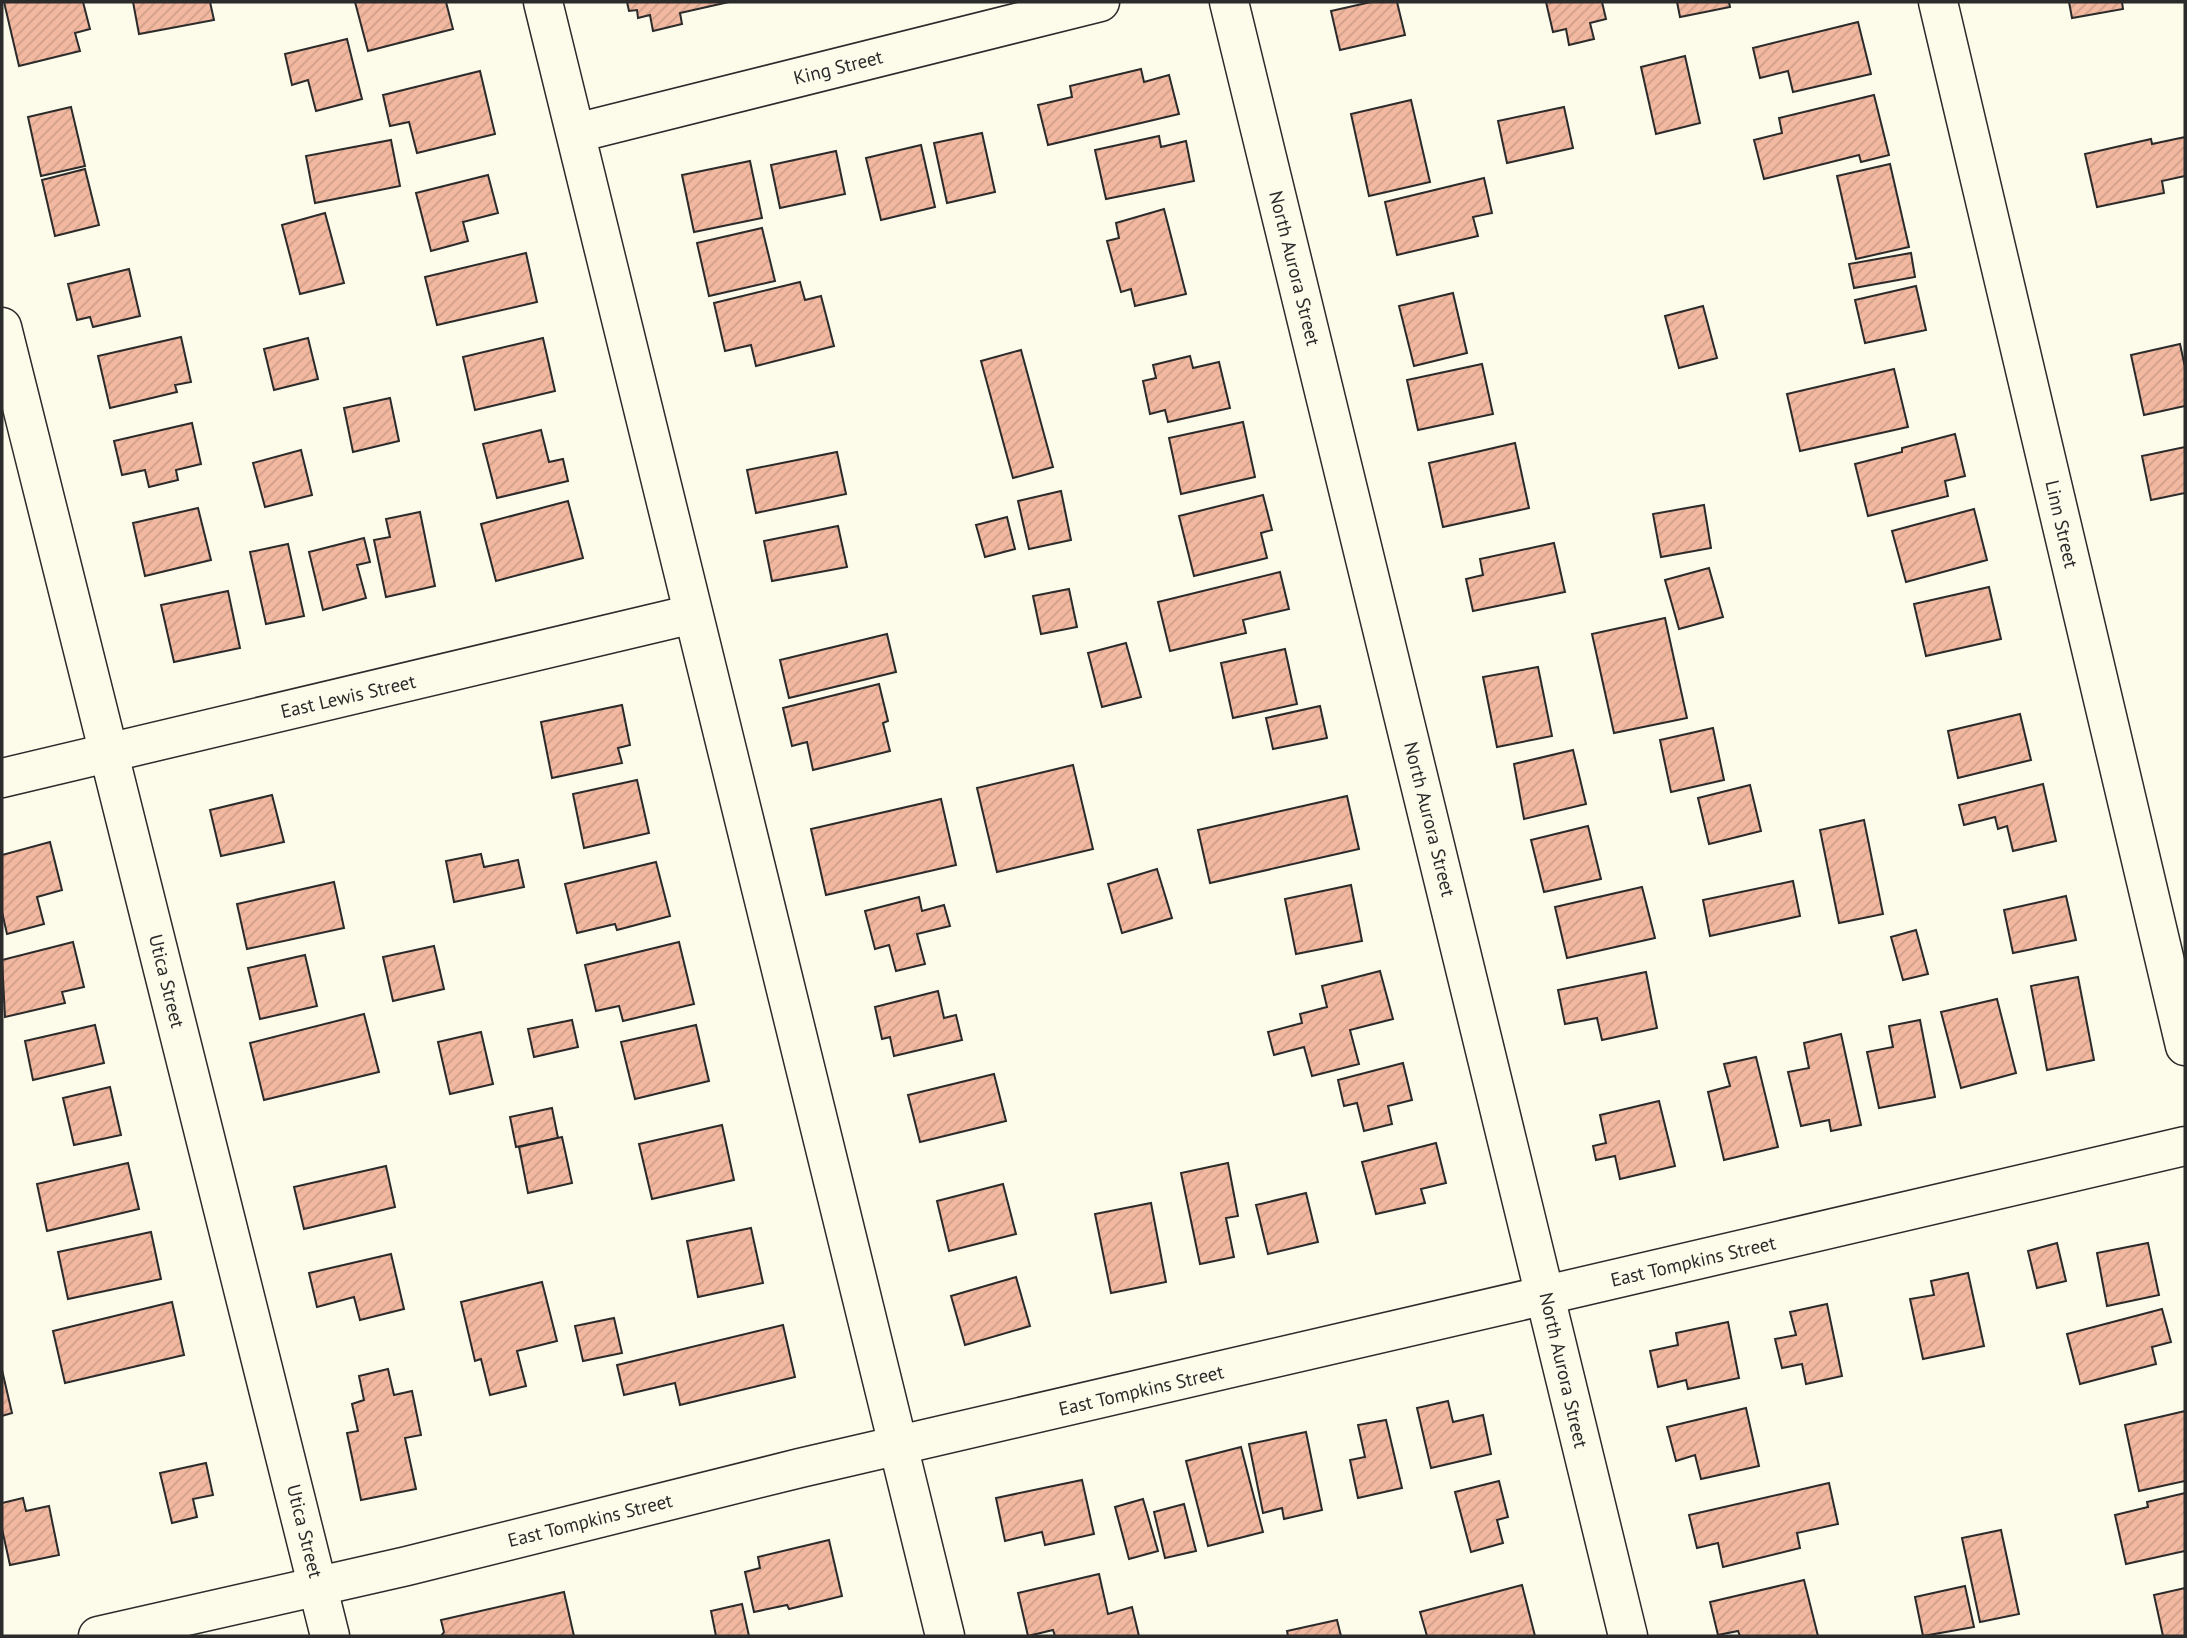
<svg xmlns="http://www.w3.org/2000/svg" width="2187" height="1638" font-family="'PT Sans',sans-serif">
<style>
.building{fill:url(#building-hatch);stroke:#2b2b2b;stroke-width:2}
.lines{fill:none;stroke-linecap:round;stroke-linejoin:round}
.street-casing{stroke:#2b2b2b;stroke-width:41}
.secondary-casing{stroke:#2b2b2b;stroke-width:41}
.street{stroke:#fdfbea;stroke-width:38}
.secondary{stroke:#fdfbea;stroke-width:38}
.labels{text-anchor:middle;stroke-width:5;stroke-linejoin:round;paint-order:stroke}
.street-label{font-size:19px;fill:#2b2b2b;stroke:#fdfbea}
</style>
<defs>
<pattern id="building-hatch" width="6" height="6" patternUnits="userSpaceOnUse" patternTransform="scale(1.75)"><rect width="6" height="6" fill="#f2b8a0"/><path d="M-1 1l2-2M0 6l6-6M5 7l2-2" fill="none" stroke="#d09e8a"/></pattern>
</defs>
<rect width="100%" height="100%" fill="#fdfbea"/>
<!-- building -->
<g class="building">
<polygon points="4,2 83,2 90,29 75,33 80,51 19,66"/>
<polygon points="133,2 210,2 214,20 139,34"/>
<polygon points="355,2 446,2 453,29 368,51"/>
<polygon points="627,2 729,2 680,13 682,24 653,31 650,15 638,18 637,10 629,11"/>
<polygon points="1371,2 1397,2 1405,35 1340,50 1331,11"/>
<polygon points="1546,2 1602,2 1606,19 1590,23 1594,39 1569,45 1566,29 1553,32"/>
<polygon points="1677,2 1729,2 1730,7 1680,17"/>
<polygon points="2069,2 2122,2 2123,9 2072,18"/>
<polygon points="1858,22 1871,74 1793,92 1788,71 1760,78 1753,48"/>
<polygon points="347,39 362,99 316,111 308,80 292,85 285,54"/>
<polygon points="1685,56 1700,123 1656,134 1641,67"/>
<polygon points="1141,69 1144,82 1169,75 1179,114 1048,145 1038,105 1072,97 1070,86"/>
<polygon points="480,71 495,134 417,153 409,122 390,126 383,95"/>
<polygon points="1874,95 1889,155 1861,162 1859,155 1764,179 1754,140 1782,133 1779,118"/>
<polygon points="1411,100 1430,182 1369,196 1351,114"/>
<polygon points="71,107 85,166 41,176 28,117"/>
<polygon points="1564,107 1573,148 1507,163 1498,121"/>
<polygon points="982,133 995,192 947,203 934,143"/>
<polygon points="1159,136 1161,147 1186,141 1194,181 1106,199 1095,150"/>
<polygon points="2185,137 2185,176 2162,181 2164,193 2097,207 2085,154 2151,139 2152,144"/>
<polygon points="391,140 400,186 315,203 306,156"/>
<polygon points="921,145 935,207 881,220 866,158"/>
<polygon points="836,151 845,194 780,208 771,165"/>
<polygon points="750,161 762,218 694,232 682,175"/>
<polygon points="1890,164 1909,247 1856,259 1837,176"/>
<polygon points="85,169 99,225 55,236 42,180"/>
<polygon points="488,175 498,213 463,222 468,241 431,251 416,193"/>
<polygon points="1484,178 1492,213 1473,217 1478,236 1397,255 1385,202"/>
<polygon points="1164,209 1186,294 1135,306 1131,289 1121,292 1107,241 1119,238 1116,223"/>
<polygon points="325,213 344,283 300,294 282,225"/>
<polygon points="762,228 775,281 709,296 697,243"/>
<polygon points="526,253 537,302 437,325 425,277"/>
<polygon points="1911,253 1915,277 1854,288 1849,264"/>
<polygon points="129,269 140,316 93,327 90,317 77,320 68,284"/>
<polygon points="800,282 805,300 821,296 834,346 756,366 751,345 725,351 714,303"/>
<polygon points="1916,286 1926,330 1865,343 1855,300"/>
<polygon points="1453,293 1467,353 1414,366 1399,306"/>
<polygon points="1703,306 1717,358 1679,368 1665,316"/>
<polygon points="181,337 191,382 175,385 177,392 110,408 98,356"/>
<polygon points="308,338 318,379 274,390 264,349"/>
<polygon points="543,338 555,391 475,410 463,357"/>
<polygon points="2180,344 2185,367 2185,406 2144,415 2131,355"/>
<polygon points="1021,350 1053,467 1013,478 981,361"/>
<polygon points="1190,356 1193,368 1219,362 1230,408 1168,422 1165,410 1150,414 1143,381 1156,378 1153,365"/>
<polygon points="1482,364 1493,414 1418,430 1407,380"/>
<polygon points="1894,369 1908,427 1800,451 1787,394"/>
<polygon points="390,398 399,441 353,452 344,408"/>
<polygon points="1243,422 1255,477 1181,494 1169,438"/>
<polygon points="192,423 201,464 176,470 178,480 149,487 145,470 122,475 114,441"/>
<polygon points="541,430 549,462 563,459 568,481 497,498 483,444"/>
<polygon points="1955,434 1965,476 1945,481 1948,496 1868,516 1855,464 1902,452 1902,448"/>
<polygon points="1515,443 1529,508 1443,527 1429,463"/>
<polygon points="2185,447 2185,493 2151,500 2142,456"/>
<polygon points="301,450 312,495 265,507 253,463"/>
<polygon points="837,452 846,494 756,513 747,470"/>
<polygon points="1061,491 1071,540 1029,549 1018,501"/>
<polygon points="1263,495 1272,530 1261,533 1267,558 1194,576 1179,516"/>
<polygon points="568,501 583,558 496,581 481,524"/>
<polygon points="1704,505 1711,548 1661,557 1653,514"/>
<polygon points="198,508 211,560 145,576 133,523"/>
<polygon points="1974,509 1987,560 1906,582 1892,531"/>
<polygon points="420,512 435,586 386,597 374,540 390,537 386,519"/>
<polygon points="1007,517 1015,549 985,557 976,525"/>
<polygon points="838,526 847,567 772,581 764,541"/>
<polygon points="364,538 370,562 357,565 366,598 323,610 309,552"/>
<polygon points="1554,543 1565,592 1473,611 1466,579 1483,575 1480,559"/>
<polygon points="288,544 304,616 266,624 250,552"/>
<polygon points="1709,568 1723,617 1679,629 1665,580"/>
<polygon points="1280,572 1289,609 1243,620 1246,633 1170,651 1158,602"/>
<polygon points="1989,587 2001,639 1926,656 1914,604"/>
<polygon points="1069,589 1077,627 1041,634 1033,596"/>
<polygon points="228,591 240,648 174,662 161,605"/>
<polygon points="1665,618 1687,718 1614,733 1592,634"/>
<polygon points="887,634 896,672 789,698 780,660"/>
<polygon points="1126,643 1141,697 1102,707 1088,653"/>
<polygon points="1285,649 1297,704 1233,718 1221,663"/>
<polygon points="1538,667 1552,736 1497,747 1483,677"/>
<polygon points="879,684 888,721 883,723 890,751 813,770 807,742 792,746 783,708"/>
<polygon points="622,705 630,745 618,748 622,763 552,778 541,722"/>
<polygon points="1320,706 1327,738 1273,749 1266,718"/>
<polygon points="2020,714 2031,760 1958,778 1948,731"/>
<polygon points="1713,728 1724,780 1671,792 1660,740"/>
<polygon points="1573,750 1586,804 1524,819 1514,764"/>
<polygon points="1073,765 1093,849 997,872 977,788"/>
<polygon points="637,780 649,833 584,848 573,794"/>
<polygon points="2043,784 2056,841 2013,851 2007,826 1998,829 1995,817 1964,825 1959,805"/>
<polygon points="1750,785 1761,831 1709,844 1698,798"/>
<polygon points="272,795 284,842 221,856 210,810"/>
<polygon points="1347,796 1359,849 1210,883 1198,830"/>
<polygon points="941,799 956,865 826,895 811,829"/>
<polygon points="1864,820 1883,914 1839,923 1820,830"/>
<polygon points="1588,826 1601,879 1544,892 1531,840"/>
<polygon points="50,842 62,890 37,897 44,924 7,934 2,912 2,855"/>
<polygon points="481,854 484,867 518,860 524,887 454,902 446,861"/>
<polygon points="656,862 670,916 617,930 615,924 577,933 565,884"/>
<polygon points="1157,869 1172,918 1122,933 1108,884"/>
<polygon points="1793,881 1800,916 1710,936 1703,900"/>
<polygon points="334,882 344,928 247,949 237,904"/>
<polygon points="1351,885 1362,941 1296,954 1285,899"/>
<polygon points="1642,887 1655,938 1567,958 1555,907"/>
<polygon points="2066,896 2076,940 2013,953 2004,910"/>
<polygon points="919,897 922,911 944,905 950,926 917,934 925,964 896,971 889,945 875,949 865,911"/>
<polygon points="1916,930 1928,974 1903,980 1891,937"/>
<polygon points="73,942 84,987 62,992 65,1003 5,1017 2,960"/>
<polygon points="679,942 694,1004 623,1021 619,1006 596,1011 585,965"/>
<polygon points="434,946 444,989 393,1001 383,957"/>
<polygon points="305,955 317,1006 260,1019 248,968"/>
<polygon points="1380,971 1393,1019 1350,1030 1359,1064 1312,1076 1304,1047 1274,1055 1268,1032 1302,1023 1300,1014 1327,1007 1322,986"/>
<polygon points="1646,972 1657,1028 1602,1040 1597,1018 1565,1024 1558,990"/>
<polygon points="2078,977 2094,1060 2047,1070 2031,986"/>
<polygon points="938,991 944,1018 956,1015 962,1040 894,1056 890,1037 882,1039 875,1007"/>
<polygon points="1997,999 2016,1073 1961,1088 1941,1012"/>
<polygon points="364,1014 379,1072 264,1100 250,1043"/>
<polygon points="572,1020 578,1047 534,1057 528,1029"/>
<polygon points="1920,1020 1935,1097 1879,1108 1867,1052 1893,1047 1889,1026"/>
<polygon points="95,1025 104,1063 33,1080 25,1041"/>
<polygon points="696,1025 709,1081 635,1099 621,1042"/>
<polygon points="481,1032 493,1084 450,1094 438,1042"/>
<polygon points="1841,1034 1861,1125 1831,1131 1829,1120 1801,1126 1788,1072 1809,1068 1804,1043"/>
<polygon points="1756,1057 1778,1147 1724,1160 1708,1092 1730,1086 1724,1064"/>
<polygon points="1403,1063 1412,1100 1388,1106 1392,1124 1364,1131 1357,1103 1344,1106 1338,1080"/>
<polygon points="994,1074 1006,1121 920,1142 908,1095"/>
<polygon points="110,1087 121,1135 74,1145 63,1098"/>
<polygon points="1659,1101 1675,1166 1620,1179 1615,1156 1596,1160 1593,1146 1606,1143 1600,1115"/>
<polygon points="552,1108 558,1138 516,1147 510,1117"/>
<polygon points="722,1125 734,1180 652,1199 639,1144"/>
<polygon points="562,1137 572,1183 528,1193 519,1147"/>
<polygon points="1436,1143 1446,1183 1421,1189 1425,1203 1376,1214 1362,1162"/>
<polygon points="128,1163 139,1209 47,1231 37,1184"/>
<polygon points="1228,1163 1238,1216 1226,1218 1234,1257 1200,1264 1181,1173"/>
<polygon points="386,1166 395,1207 304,1229 294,1187"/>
<polygon points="1003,1184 1016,1234 949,1251 937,1201"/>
<polygon points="1306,1193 1318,1242 1268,1254 1256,1205"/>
<polygon points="1151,1203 1166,1282 1111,1293 1095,1214"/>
<polygon points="751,1228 763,1283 698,1297 687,1241"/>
<polygon points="151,1232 161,1279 68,1299 58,1252"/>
<polygon points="2057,1243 2066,1281 2037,1288 2028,1251"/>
<polygon points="2148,1243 2159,1295 2107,1306 2097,1253"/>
<polygon points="391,1254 404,1309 360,1320 354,1297 317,1307 309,1273"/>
<polygon points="1968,1273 1984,1346 1923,1359 1910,1299 1934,1295 1931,1281"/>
<polygon points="1016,1277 1030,1326 965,1345 951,1296"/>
<polygon points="542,1282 557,1341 517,1351 526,1386 490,1395 481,1359 475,1361 461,1302"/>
<polygon points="172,1302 184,1355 65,1383 53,1331"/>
<polygon points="1827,1304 1842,1376 1806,1384 1802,1364 1782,1368 1775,1339 1796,1335 1790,1312"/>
<polygon points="2162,1309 2171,1342 2152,1347 2156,1364 2080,1384 2067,1334"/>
<polygon points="614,1318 622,1353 583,1361 575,1326"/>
<polygon points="1728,1322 1739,1378 1688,1389 1686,1380 1658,1387 1650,1351 1678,1345 1676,1333"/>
<polygon points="783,1325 795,1377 680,1405 675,1383 624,1395 617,1365"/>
<polygon points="388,1369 394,1395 412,1391 421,1435 405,1438 416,1489 361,1500 347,1433 358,1431 352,1404 364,1400 359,1376"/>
<polygon points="2,1370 12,1413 2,1416"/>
<polygon points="1448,1401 1453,1422 1483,1415 1491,1454 1431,1468 1417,1408"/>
<polygon points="1746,1408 1759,1466 1701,1479 1695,1455 1676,1461 1667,1427"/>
<polygon points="2185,1411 2185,1481 2139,1491 2125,1425"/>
<polygon points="1386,1420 1402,1488 1358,1498 1350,1460 1365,1457 1358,1425"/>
<polygon points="1306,1432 1322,1510 1284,1519 1282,1508 1263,1513 1249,1444"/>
<polygon points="1241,1447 1263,1532 1208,1546 1186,1461"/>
<polygon points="206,1463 213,1495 193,1499 197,1517 172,1523 160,1473"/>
<polygon points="1082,1480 1094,1534 1045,1545 1042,1532 1005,1541 996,1498"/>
<polygon points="1499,1481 1508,1517 1497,1520 1503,1543 1471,1552 1455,1492"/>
<polygon points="1829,1483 1838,1524 1797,1533 1800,1548 1723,1567 1718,1543 1697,1548 1689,1515"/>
<polygon points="2185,1493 2185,1551 2126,1564 2115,1515 2148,1507 2147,1502"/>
<polygon points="23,1498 26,1511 49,1506 59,1555 10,1565 2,1529 2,1503"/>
<polygon points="1143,1499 1158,1551 1129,1559 1115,1507"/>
<polygon points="1184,1504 1196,1551 1165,1558 1154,1512"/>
<polygon points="2001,1530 2019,1614 1980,1622 1962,1538"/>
<polygon points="829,1540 842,1596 789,1609 787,1605 754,1612 745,1572 760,1568 758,1557"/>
<polygon points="1099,1574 1108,1614 1132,1607 1139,1636 1055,1636 1053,1630 1028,1636 1018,1593"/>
<polygon points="1804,1580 1818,1636 1740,1636 1738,1631 1718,1635 1710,1602"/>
<polygon points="1522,1585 1535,1636 1427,1636 1420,1612"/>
<polygon points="1965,1586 1974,1627 1923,1636 1915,1597"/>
<polygon points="2185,1588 2185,1636 2163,1636 2154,1595"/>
<polygon points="564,1592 574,1636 441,1636 444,1632 441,1620"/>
<polygon points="742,1604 749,1636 716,1636 711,1611"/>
<polygon points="1337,1620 1341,1636 1288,1636 1287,1631"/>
</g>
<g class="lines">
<defs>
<g id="street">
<polyline points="1938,2 2185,1046"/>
<polyline points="576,133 1100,2"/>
<polyline points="2,327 330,1636"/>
<polyline points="2,778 693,614"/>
<polyline points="1546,1295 2185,1146"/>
</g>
<g id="secondary">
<polyline points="543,2 945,1636"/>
<polyline points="1229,2 1628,1636"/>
<polyline points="98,1636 407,1566 800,1468 1546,1295"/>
</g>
</defs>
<!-- street casing -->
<use href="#street" class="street-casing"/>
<!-- secondary casing -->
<use href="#secondary" class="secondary-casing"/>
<!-- street -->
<use href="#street" class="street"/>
<!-- secondary -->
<use href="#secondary" class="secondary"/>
</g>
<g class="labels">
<!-- street labels -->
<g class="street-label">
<text transform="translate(838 67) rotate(-14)" y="7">King Street</text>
<text transform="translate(1295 268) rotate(76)" y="7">North Aurora Street</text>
<text transform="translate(2062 524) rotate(77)" y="7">Linn Street</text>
<text transform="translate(348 696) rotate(-13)" y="7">East Lewis Street</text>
<text transform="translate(1430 819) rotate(76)" y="7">North Aurora Street</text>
<text transform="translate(167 981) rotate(76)" y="7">Utica Street</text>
<text transform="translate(1693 1261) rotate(-13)" y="7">East Tompkins Street</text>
<text transform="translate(1564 1370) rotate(77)" y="7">North Aurora Street</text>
<text transform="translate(1141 1390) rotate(-13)" y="7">East Tompkins Street</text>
<text transform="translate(590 1520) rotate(-14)" y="7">East Tompkins Street</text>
<text transform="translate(305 1531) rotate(76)" y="7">Utica Street</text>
</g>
</g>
<!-- border -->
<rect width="2187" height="1638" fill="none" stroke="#2b2b2b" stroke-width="7"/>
</svg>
